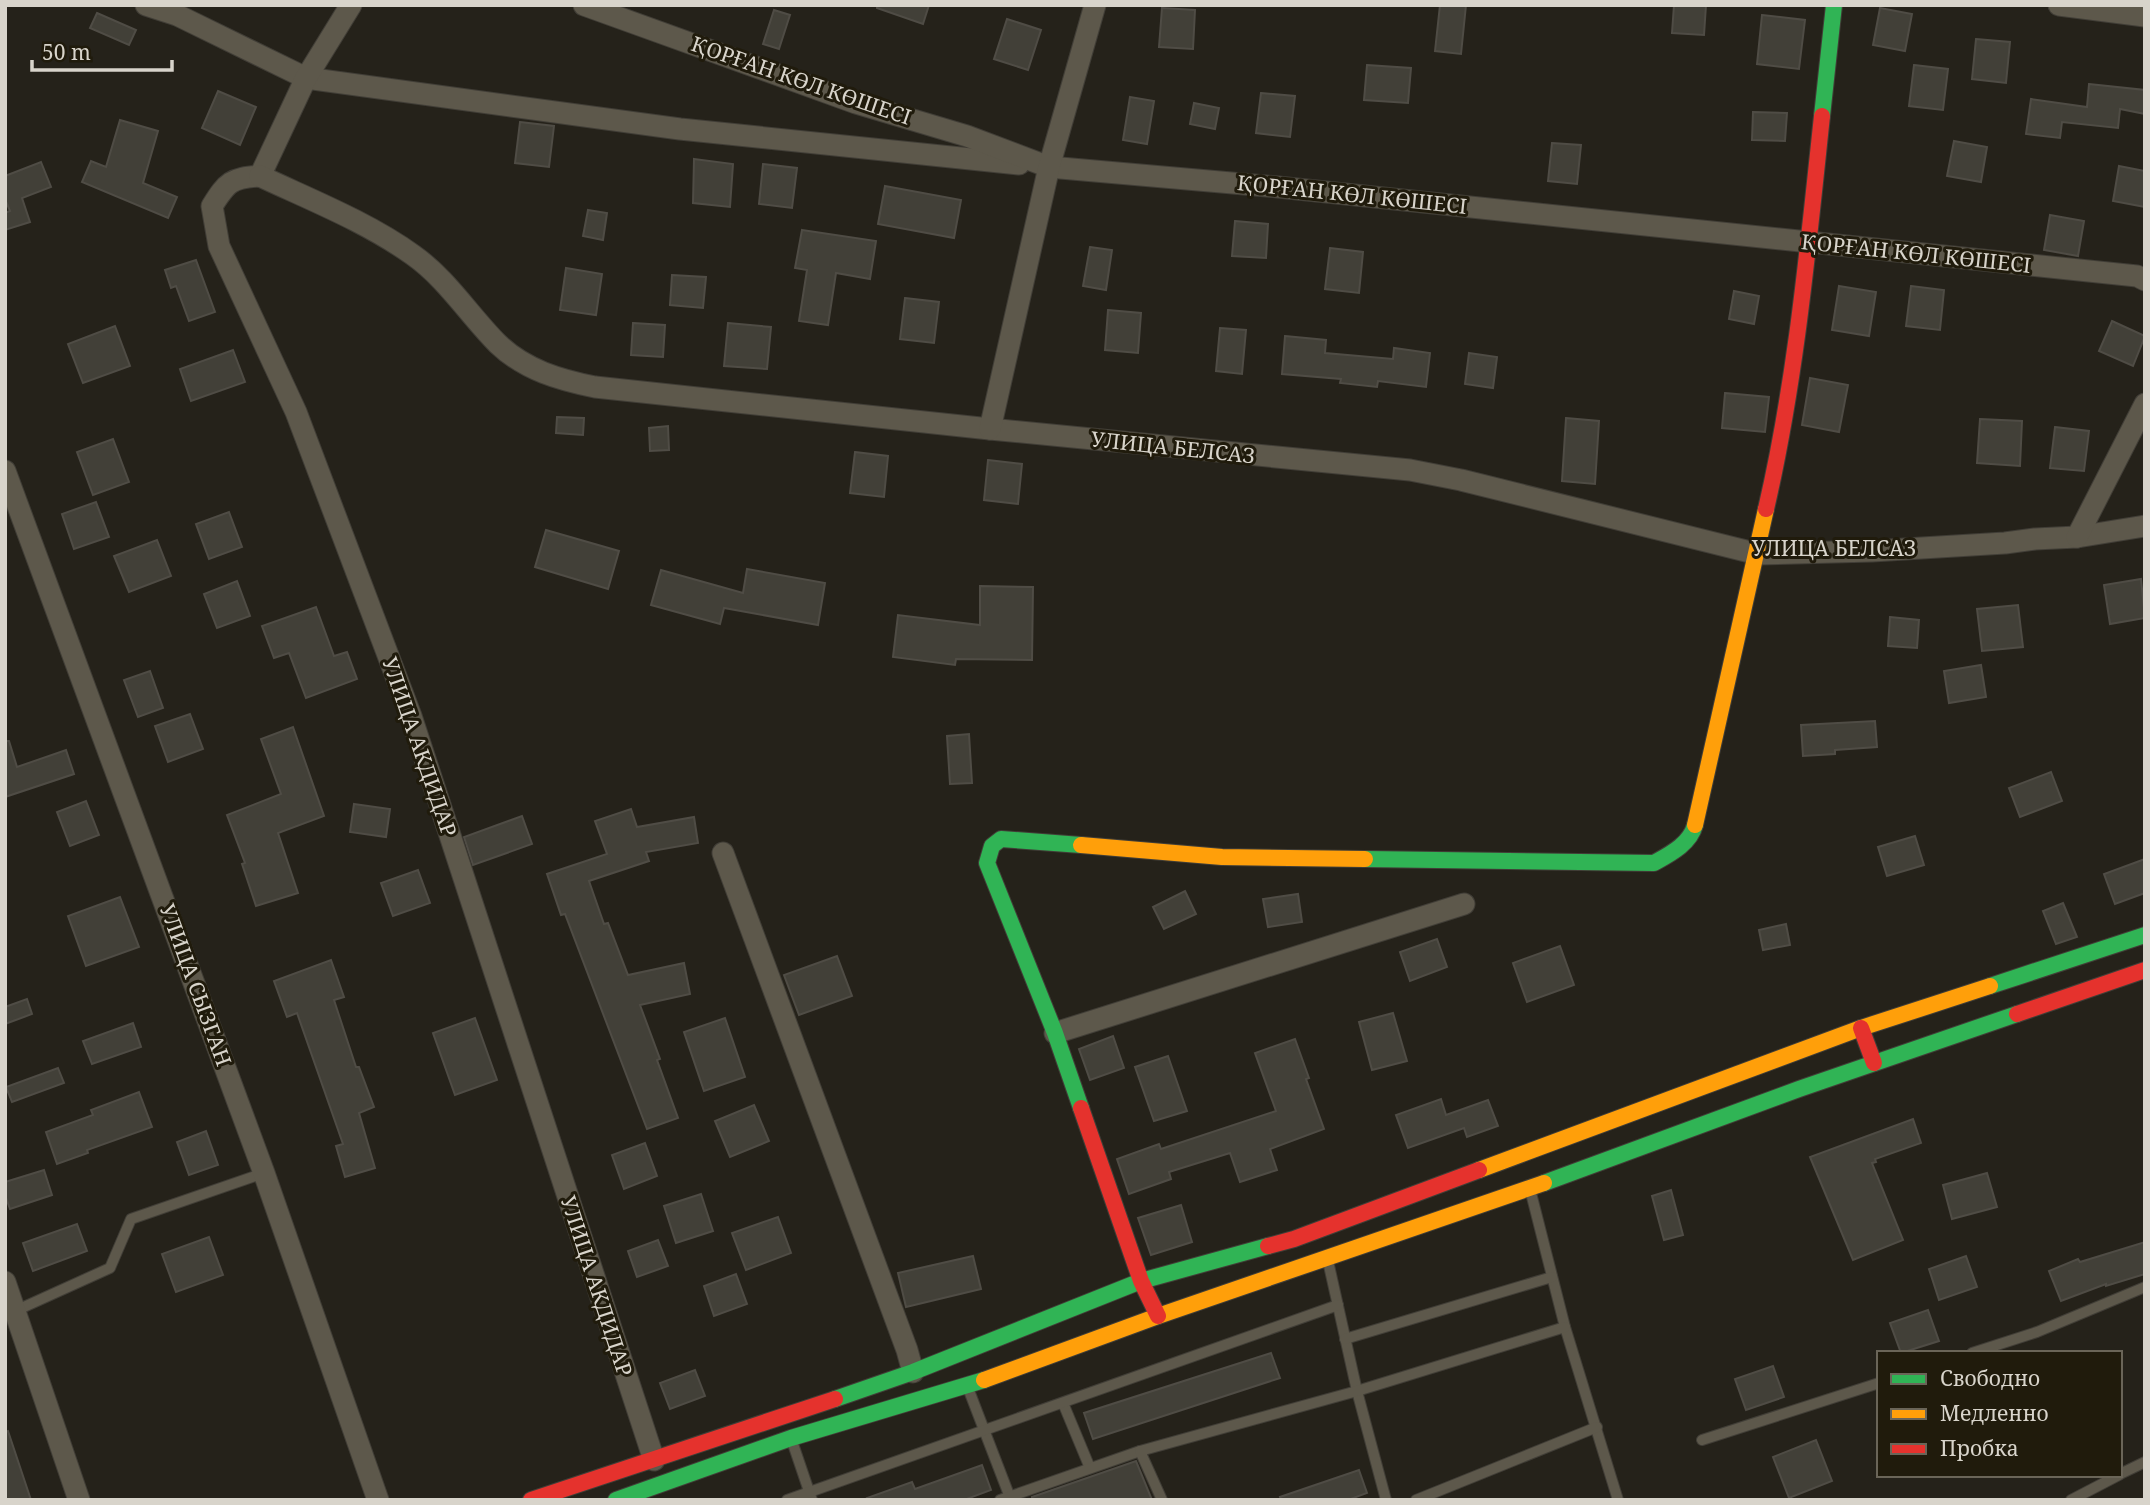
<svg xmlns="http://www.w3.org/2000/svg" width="2150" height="1505" font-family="'Noto Serif',serif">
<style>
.building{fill:#424038;stroke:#4f4c45;stroke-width:2}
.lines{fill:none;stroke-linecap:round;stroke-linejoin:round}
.lane-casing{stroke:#413e37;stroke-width:12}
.street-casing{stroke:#413e37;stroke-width:23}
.fast-casing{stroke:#413e37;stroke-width:18}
.slow-casing{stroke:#413e37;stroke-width:18}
.jam-casing{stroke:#413e37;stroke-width:18}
.lane{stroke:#5d584b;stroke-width:10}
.street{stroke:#5d584b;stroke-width:21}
.fast{stroke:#30b455;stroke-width:16}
.slow{stroke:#ff9f0a;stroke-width:16}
.jam{stroke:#e5322d;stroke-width:16}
.labels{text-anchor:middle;stroke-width:6;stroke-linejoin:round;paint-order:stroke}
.street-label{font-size:21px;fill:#d8d4cb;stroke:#201b0c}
</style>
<rect width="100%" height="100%" fill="#25221a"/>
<!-- building -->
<g class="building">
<polygon points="877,5 929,5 923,24 877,8"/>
<polygon points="1440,5 1466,5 1461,54 1435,51"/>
<polygon points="1674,5 1706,5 1704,35 1672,33"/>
<polygon points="1162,8 1195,10 1193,49 1159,47"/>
<polygon points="1880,8 1912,14 1905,51 1873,45"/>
<polygon points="774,10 790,15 779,49 763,44"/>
<polygon points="97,13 136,30 129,45 90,28"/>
<polygon points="1762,15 1805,20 1799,69 1757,64"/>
<polygon points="1007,19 1041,30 1028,70 994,59"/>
<polygon points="1976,39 2010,42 2006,83 1972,79"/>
<polygon points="1367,65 1411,68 1408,103 1364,100"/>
<polygon points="1914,65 1948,69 1943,110 1909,106"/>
<polygon points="2089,84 2145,90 2145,114 2120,109 2118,128 2062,122 2060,138 2026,134 2031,99 2087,107"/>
<polygon points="218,91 256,107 240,145 202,128"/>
<polygon points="1261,93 1295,96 1290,137 1256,133"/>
<polygon points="1130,97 1154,101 1147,144 1123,140"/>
<polygon points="1194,103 1219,108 1215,129 1190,124"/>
<polygon points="1753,112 1787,113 1785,141 1752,140"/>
<polygon points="120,120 158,131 143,183 177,197 168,218 82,182 91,161 106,167"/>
<polygon points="520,122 554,126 549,167 515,163"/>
<polygon points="1954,141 1987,147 1981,182 1947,176"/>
<polygon points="1552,143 1581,145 1577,184 1548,181"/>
<polygon points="694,159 733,164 730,207 693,203"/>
<polygon points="41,162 51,187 22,198 30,222 5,230 5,213 10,211 5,199 5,176"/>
<polygon points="763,164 797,168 792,208 759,204"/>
<polygon points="2119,166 2145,171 2145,207 2113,201"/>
<polygon points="885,186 961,200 954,238 878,224"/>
<polygon points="588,210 607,213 603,240 583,236"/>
<polygon points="2050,215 2084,221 2078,256 2044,250"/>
<polygon points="1235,221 1268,224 1266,258 1232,256"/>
<polygon points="802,230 876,241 870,279 836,273 828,325 799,321 807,270 795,268"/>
<polygon points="1090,247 1112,250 1106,290 1083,286"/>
<polygon points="1330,248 1363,252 1359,293 1325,289"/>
<polygon points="196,260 215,312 189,321 176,286 171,288 165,270"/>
<polygon points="566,268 602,274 596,315 560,310"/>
<polygon points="672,275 706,277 703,308 670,305"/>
<polygon points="1839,286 1876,292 1869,336 1832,330"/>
<polygon points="1911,286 1944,290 1940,330 1906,326"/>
<polygon points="1734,291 1759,296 1754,324 1729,319"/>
<polygon points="905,298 939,302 934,343 900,339"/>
<polygon points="1108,310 1141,313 1138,353 1105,350"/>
<polygon points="2112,321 2145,336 2133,366 2099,351"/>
<polygon points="633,323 665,325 663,357 631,355"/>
<polygon points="728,323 771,327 767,369 724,366"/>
<polygon points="115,326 130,366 83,383 68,344"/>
<polygon points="1220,328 1246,330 1242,374 1216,371"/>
<polygon points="1285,336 1326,340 1325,353 1393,359 1394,348 1430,353 1426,387 1378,381 1377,387 1340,383 1341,379 1282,374"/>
<polygon points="233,350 245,382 191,401 180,369"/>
<polygon points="1469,353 1497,357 1493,388 1465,384"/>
<polygon points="1810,378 1848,385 1839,432 1802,425"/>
<polygon points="1725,393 1769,397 1765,432 1722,428"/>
<polygon points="557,417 584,418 583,435 556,433"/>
<polygon points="1566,418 1599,421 1595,484 1562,481"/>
<polygon points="1980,419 2022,421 2020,466 1977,463"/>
<polygon points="668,426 669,450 650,451 649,428"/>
<polygon points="2055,427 2089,431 2084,471 2050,468"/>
<polygon points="113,439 129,482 93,495 77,452"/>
<polygon points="855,452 888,456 884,497 850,493"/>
<polygon points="988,460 1022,464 1018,504 984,500"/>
<polygon points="96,502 109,537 74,549 62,514"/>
<polygon points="229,512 242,547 209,559 196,524"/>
<polygon points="546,530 619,551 608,589 535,567"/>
<polygon points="157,540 171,576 129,592 114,556"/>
<polygon points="747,569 825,583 818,625 724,608 720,624 651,605 661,570 743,593"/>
<polygon points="2141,579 2145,618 2110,624 2104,585"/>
<polygon points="237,581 250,616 217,628 204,594"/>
<polygon points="980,586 1033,587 1032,660 956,659 955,665 893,657 898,615 980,625"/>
<polygon points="2018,605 2023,647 1982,651 1977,609"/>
<polygon points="316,607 334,656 347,652 357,679 306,698 289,653 274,658 262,626"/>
<polygon points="1890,617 1919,620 1917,648 1888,646"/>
<polygon points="1981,665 1986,697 1949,703 1944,671"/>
<polygon points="150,671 163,708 138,717 124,680"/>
<polygon points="190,714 203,749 168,762 155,726"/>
<polygon points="1875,721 1877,747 1835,750 1835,754 1803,756 1801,725"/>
<polygon points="293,727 324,816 278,833 298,893 256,906 242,864 245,863 227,815 281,794 261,739"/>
<polygon points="969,734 972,783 950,784 947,736"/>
<polygon points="5,741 9,741 17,767 66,750 74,774 5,797"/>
<polygon points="2051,772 2062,801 2020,817 2009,788"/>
<polygon points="86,801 99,835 70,846 57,812"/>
<polygon points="354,804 390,809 386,837 350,832"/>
<polygon points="631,809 637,827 694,817 698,843 646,852 649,861 589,881 604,924 608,923 628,975 684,963 690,994 640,1005 660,1059 657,1060 678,1118 647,1129 565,914 561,915 547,874 607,854 595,821"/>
<polygon points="522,816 532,844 473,865 464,837"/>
<polygon points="1915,836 1924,865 1887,876 1878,847"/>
<polygon points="2145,859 2145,893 2115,904 2104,874"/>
<polygon points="418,870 430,903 393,916 381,883"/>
<polygon points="1185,891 1196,914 1164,929 1153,907"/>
<polygon points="1298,894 1302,922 1268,927 1263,899"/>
<polygon points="120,897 139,947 86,966 68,916"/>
<polygon points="2063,903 2077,937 2056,944 2043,911"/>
<polygon points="1786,924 1790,945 1763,950 1759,930"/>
<polygon points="1437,939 1447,967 1410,981 1400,952"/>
<polygon points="1560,946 1574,985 1527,1002 1513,963"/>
<polygon points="837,956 852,996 799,1015 784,975"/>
<polygon points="331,960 344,997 334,1000 356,1067 359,1067 374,1107 359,1113 375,1168 345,1177 336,1146 343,1144 297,1013 287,1017 274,981"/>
<polygon points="27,999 32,1014 5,1024 5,1007"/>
<polygon points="1393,1013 1407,1061 1372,1070 1359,1022"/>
<polygon points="475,1018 497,1080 455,1095 433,1033"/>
<polygon points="725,1018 745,1077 704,1091 684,1032"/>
<polygon points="133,1023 141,1047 92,1064 83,1041"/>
<polygon points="1113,1036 1124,1068 1090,1080 1079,1049"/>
<polygon points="1295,1039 1309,1078 1306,1079 1324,1129 1270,1149 1277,1170 1240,1182 1230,1153 1169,1172 1171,1179 1129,1194 1117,1159 1159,1144 1161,1149 1276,1111 1255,1053"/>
<polygon points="1168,1056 1187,1111 1154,1121 1135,1067"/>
<polygon points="58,1068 64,1083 12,1102 6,1087"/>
<polygon points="139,1092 152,1127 87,1150 88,1153 57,1164 46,1132 93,1115 91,1110"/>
<polygon points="1441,1099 1446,1115 1488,1100 1498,1126 1467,1137 1464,1128 1408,1148 1396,1115"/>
<polygon points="754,1105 769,1141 730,1157 715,1121"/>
<polygon points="1913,1119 1921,1143 1875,1159 1876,1162 1872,1163 1903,1240 1853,1260 1810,1157"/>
<polygon points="206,1131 218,1165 189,1175 177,1142"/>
<polygon points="645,1143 657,1176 624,1189 612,1155"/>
<polygon points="44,1170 52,1195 10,1209 5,1195 5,1182"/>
<polygon points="1987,1173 1997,1207 1952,1219 1943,1185"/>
<polygon points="1671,1190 1683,1235 1664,1240 1652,1196"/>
<polygon points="701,1194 713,1231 676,1243 664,1206"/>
<polygon points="1181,1205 1192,1242 1151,1255 1138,1218"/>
<polygon points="778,1217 791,1253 746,1270 732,1233"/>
<polygon points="77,1224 87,1251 33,1271 23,1243"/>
<polygon points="209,1237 223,1275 176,1292 162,1254"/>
<polygon points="658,1240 668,1266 637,1277 628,1251"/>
<polygon points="2145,1242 2145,1274 2106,1286 2106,1284 2061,1301 2049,1271 2078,1259 2080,1262"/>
<polygon points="973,1256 981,1289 906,1307 898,1273"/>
<polygon points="1966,1256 1977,1287 1939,1300 1929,1269"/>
<polygon points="736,1274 747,1304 714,1316 704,1286"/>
<polygon points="1928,1310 1939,1341 1901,1353 1890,1323"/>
<polygon points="1271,1353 1280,1378 1093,1439 1084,1413"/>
<polygon points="1773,1366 1784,1397 1746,1410 1735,1379"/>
<polygon points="695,1370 705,1396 670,1409 660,1383"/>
<polygon points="8,1431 31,1500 5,1500 5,1432"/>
<polygon points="1816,1440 1832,1481 1789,1498 1773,1457"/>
<polygon points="1136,1461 1152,1500 1032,1500 1032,1497"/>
<polygon points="982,1465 991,1490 964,1500 868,1500 867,1498 912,1482 915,1489"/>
<polygon points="1359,1470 1367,1493 1348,1500 1281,1500 1280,1497"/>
</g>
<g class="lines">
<defs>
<g id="lane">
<polyline points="1531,1193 1565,1327 1618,1500"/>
<polyline points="1328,1261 1357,1391 1386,1500"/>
<polyline points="15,1311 110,1268 131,1219 264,1173"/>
<polyline points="1345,1339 1552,1277"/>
<polyline points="1972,1353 2037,1332 2145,1287"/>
<polyline points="968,1388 1011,1500"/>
<polyline points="1063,1403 1090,1468"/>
<polyline points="1702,1440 1879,1383"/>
<polyline points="792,1441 812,1500"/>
<polyline points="2120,1474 2145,1462"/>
<polyline points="787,1500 1338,1305"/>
<polyline points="1000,1500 1140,1451"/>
<polyline points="1162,1500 1140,1451 1357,1391 1565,1327"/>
<polyline points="1416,1500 1597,1427"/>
<polyline points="2071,1500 2119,1475"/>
</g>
<g id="street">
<polyline points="146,5 177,15 306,78 680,129 1019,164"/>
<path d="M351,5L306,78L260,176C231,178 227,182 212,206L219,246L296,412L411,716L654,1460"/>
<polyline points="584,5 856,103 967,136 1049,167 1278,187 2137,276 2145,280"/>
<polyline points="2059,5 2145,16"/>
<path d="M260,176C311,200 367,222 413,255C447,279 469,315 498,344C525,370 560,380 595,387L990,429L1410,470L1461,480L1758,554L1872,551L2005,543L2035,539L2077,537L2145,526"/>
<polyline points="990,429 1049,167 1095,5"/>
<polyline points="5,471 264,1173 378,1500"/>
<polyline points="2077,537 2145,404"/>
<polyline points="723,853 907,1350 913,1372"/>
<polyline points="1055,1033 1464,904"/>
<polyline points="5,1282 79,1500"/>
</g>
<g id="fast">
<polyline points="1822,116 1834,5"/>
<polyline points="1081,845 1001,839 992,846 987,863 1055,1033 1081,1108"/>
<path d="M1365,859L1654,863C1670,854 1690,844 1695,825"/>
<polyline points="1990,986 2145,935"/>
<polyline points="1544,1183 1799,1089 2017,1014"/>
<polyline points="835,1399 913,1372 1141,1281 1268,1246"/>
<polyline points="616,1500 791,1438 984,1380"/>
</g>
<g id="slow">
<polyline points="1695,825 1766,509"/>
<polyline points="1081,845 1222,857 1365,859"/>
<polyline points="1479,1170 1861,1028 1990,986"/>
<polyline points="984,1380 1158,1316 1544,1183"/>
</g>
<g id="jam">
<path d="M1766,509C1796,380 1808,247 1822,116"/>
<polyline points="2017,1014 2145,970"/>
<polyline points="1861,1028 1874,1063"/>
<polyline points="1081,1108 1141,1281 1158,1316"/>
<polyline points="1268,1246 1294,1239 1479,1170"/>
<polyline points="531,1500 835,1399"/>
</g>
</defs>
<!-- lane casing -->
<use href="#lane" class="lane-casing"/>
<!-- street casing -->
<use href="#street" class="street-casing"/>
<!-- fast casing -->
<use href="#fast" class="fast-casing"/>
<!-- slow casing -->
<use href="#slow" class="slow-casing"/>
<!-- jam casing -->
<use href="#jam" class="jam-casing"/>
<!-- lane -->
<use href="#lane" class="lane"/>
<!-- street -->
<use href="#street" class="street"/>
<!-- fast -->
<use href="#fast" class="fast"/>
<!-- slow -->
<use href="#slow" class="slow"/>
<!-- jam -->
<use href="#jam" class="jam"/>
</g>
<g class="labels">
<!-- street labels -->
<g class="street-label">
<text transform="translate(801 81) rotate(19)" y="7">ҚОРҒАН КӨЛ КӨШЕСІ</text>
<text transform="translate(1352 195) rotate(6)" y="7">ҚОРҒАН КӨЛ КӨШЕСІ</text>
<text transform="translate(1916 254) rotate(6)" y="7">ҚОРҒАН КӨЛ КӨШЕСІ</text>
<text transform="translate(1173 448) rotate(6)" y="7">УЛИЦА БЕЛСАЗ</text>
<text x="1834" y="556">УЛИЦА БЕЛСАЗ</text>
<text transform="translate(419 747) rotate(71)" y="7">УЛИЦА АКДИДАР</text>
<text transform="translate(195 985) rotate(70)" y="7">УЛИЦА СЫЗГАН</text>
<text transform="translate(596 1286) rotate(72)" y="7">УЛИЦА АКДИДАР</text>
</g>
</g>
<!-- border -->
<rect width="2150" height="1505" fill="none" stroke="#d8d4cb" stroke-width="14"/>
<!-- legend -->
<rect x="1877" y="1351" width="245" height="126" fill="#201b0c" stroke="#6a6558" stroke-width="2"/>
<rect x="1891" y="1374" width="35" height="10" fill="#30b455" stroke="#6a6558" stroke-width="2"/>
<text x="1940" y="1386" font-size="21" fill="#d8d4cb">Свободно</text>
<rect x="1891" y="1409" width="35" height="10" fill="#ff9f0a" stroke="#6a6558" stroke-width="2"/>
<text x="1940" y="1421" font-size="21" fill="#d8d4cb">Медленно</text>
<rect x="1891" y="1444" width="35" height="10" fill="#e5322d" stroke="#6a6558" stroke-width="2"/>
<text x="1940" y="1456" font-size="21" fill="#d8d4cb">Пробка</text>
<!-- scale -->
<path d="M32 60v10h140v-10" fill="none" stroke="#d8d4cb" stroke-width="3.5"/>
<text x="42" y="60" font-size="21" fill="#d8d4cb" stroke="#201b0c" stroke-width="5" paint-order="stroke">50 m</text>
</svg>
